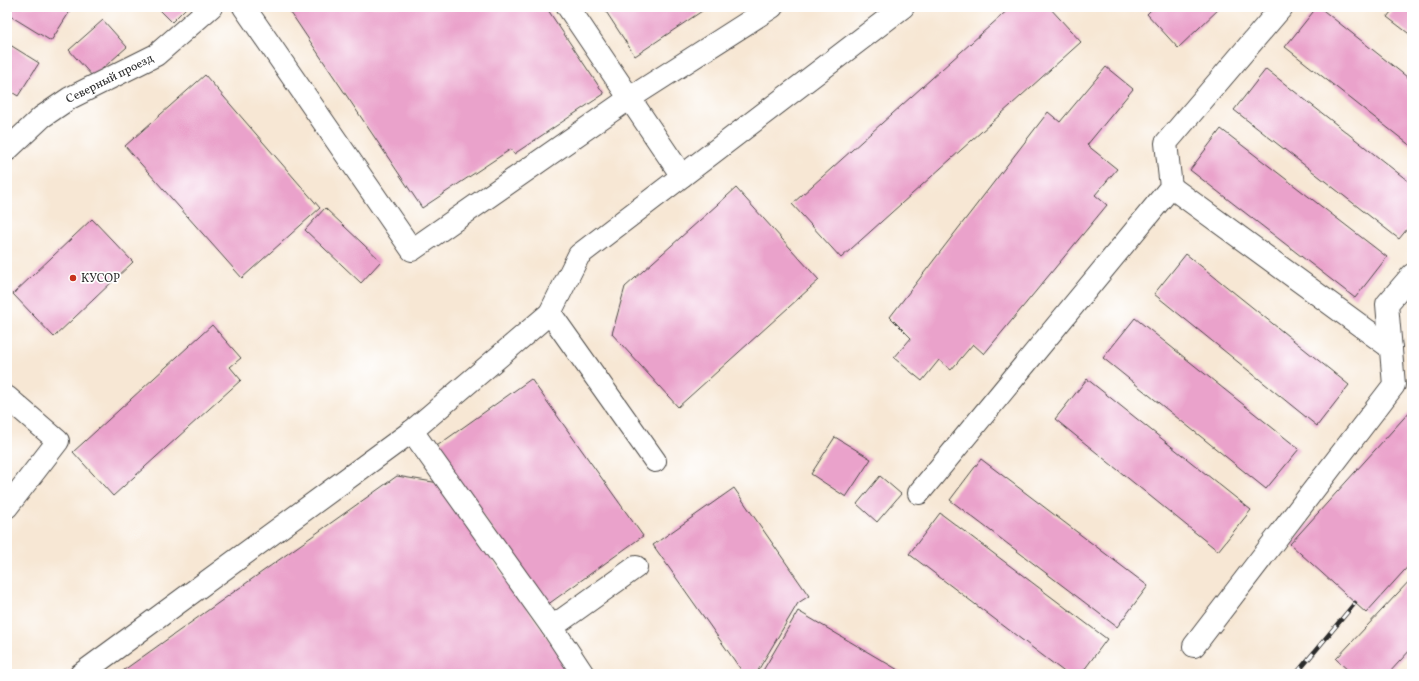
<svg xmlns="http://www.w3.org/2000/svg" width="1419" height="681" font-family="Vollkorn,serif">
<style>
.building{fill:#eaa2cb}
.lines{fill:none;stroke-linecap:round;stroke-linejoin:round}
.minor-casing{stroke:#4a4744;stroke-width:24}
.minor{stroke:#fff;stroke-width:22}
.rail-casing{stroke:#2b2b2b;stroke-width:4.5}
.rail{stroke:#fff;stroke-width:3;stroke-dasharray:9;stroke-linecap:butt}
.poi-dot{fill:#c8321e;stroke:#fff;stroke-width:1.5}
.labels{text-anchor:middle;stroke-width:3.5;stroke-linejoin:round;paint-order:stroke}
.street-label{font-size:12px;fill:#2b2b2b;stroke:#fff}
.poi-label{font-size:12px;fill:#2b2b2b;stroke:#fff;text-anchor:start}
</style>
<rect width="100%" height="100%" fill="#fff"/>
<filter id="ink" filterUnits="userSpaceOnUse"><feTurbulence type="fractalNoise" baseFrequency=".025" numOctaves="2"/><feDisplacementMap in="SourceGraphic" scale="8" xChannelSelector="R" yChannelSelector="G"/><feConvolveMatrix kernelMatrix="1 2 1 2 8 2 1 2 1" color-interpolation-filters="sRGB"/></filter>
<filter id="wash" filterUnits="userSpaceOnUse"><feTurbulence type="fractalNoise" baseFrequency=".012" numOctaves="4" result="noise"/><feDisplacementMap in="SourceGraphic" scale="16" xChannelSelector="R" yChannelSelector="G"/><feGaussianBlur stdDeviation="0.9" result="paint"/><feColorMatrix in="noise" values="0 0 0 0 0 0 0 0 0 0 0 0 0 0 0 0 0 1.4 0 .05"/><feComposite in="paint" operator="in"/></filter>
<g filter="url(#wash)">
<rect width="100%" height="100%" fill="#f7e7d4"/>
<g id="blocks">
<!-- building -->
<g class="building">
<polygon points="7,7 70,7 72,8 51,41 7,14"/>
<polygon points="157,7 187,7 172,22"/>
<polygon points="287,7 546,7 604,94 514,154 511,149 422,208"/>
<polygon points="603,7 708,7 635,56"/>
<polygon points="1011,7 1049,7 1081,42 841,258 792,204"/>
<polygon points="1154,7 1221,7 1178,48 1147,14"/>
<polygon points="1317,7 1319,7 1412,81 1412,147 1285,47"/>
<polygon points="1395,7 1412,7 1412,36 1387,17"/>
<polygon points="103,20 127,47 93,77 69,50"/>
<polygon points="7,43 39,63 18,96 7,89"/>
<polygon points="1106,67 1133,89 1087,145 1117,169 1095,195 1107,205 984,354 973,344 951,370 939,360 922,381 894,358 911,338 890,317 1048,112 1060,122"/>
<polygon points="1266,69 1412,184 1412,223 1399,239 1234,110"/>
<polygon points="205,75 320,208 242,278 125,146"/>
<polygon points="1221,129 1387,257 1355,298 1190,170"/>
<polygon points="736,188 819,280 678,407 612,334 625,287"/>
<polygon points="325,208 381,261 361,283 305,230"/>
<polygon points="92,219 133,262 54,337 13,294"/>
<polygon points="1186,254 1349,385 1317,426 1154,294"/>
<polygon points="1135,318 1299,449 1266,489 1103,358"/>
<polygon points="212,325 241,358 230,367 241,380 113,496 73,452"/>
<polygon points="531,379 643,536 547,605 434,448"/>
<polygon points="1087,379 1251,510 1218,551 1055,419"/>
<polygon points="1412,409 1412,562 1366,613 1290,544"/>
<polygon points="835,437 871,459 846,497 811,474"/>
<polygon points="981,459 1148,586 1117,627 950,500"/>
<polygon points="397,476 439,483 573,674 120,674 124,670"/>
<polygon points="880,476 901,494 877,522 857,504"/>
<polygon points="734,488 809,596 798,603 756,674 744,674 653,545"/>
<polygon points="940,513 1107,639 1081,674 1067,674 909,554"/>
<polygon points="1412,578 1412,648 1388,674 1352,674 1336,659"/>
<polygon points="798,611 905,674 761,674"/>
</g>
</g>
</g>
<g filter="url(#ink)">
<use href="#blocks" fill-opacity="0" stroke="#4a4744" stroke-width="1"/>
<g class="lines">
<defs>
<g id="minor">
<polyline points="244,7 412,250 630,98 772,7"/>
<polyline points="568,7 682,176"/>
<path id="s1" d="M7,150L42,117L70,98L156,55L211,7"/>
<polyline points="1171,187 1391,348"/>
<polyline points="550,313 655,461"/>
<polyline points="7,397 58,441 7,507"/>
<polyline points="412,431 552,627"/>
<polyline points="919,493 1171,187 1166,143 1282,7"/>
<polyline points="1194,646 1394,385 1387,304 1412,275"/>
<polyline points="81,674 412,431 550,313 579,255 903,7"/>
<polyline points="583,674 552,627 636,567"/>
</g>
</defs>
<!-- minor casing -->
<use href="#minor" class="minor-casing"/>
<!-- minor -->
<use href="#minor" class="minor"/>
<defs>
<polyline id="rail" points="1296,674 1355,603"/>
</defs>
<!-- rail casing -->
<use href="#rail" class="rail-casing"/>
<!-- rail -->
<use href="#rail" class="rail"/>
</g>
</g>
<!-- markers -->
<circle class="poi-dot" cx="73" cy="278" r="4"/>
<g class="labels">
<!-- street labels -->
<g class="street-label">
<text dy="4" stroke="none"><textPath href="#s1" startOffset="126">Северный проезд</textPath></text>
</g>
<!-- poi labels -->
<g class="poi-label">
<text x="81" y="282">КУСОР</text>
</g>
</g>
<!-- margin -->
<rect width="1419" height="681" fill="none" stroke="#fff" stroke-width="24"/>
</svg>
